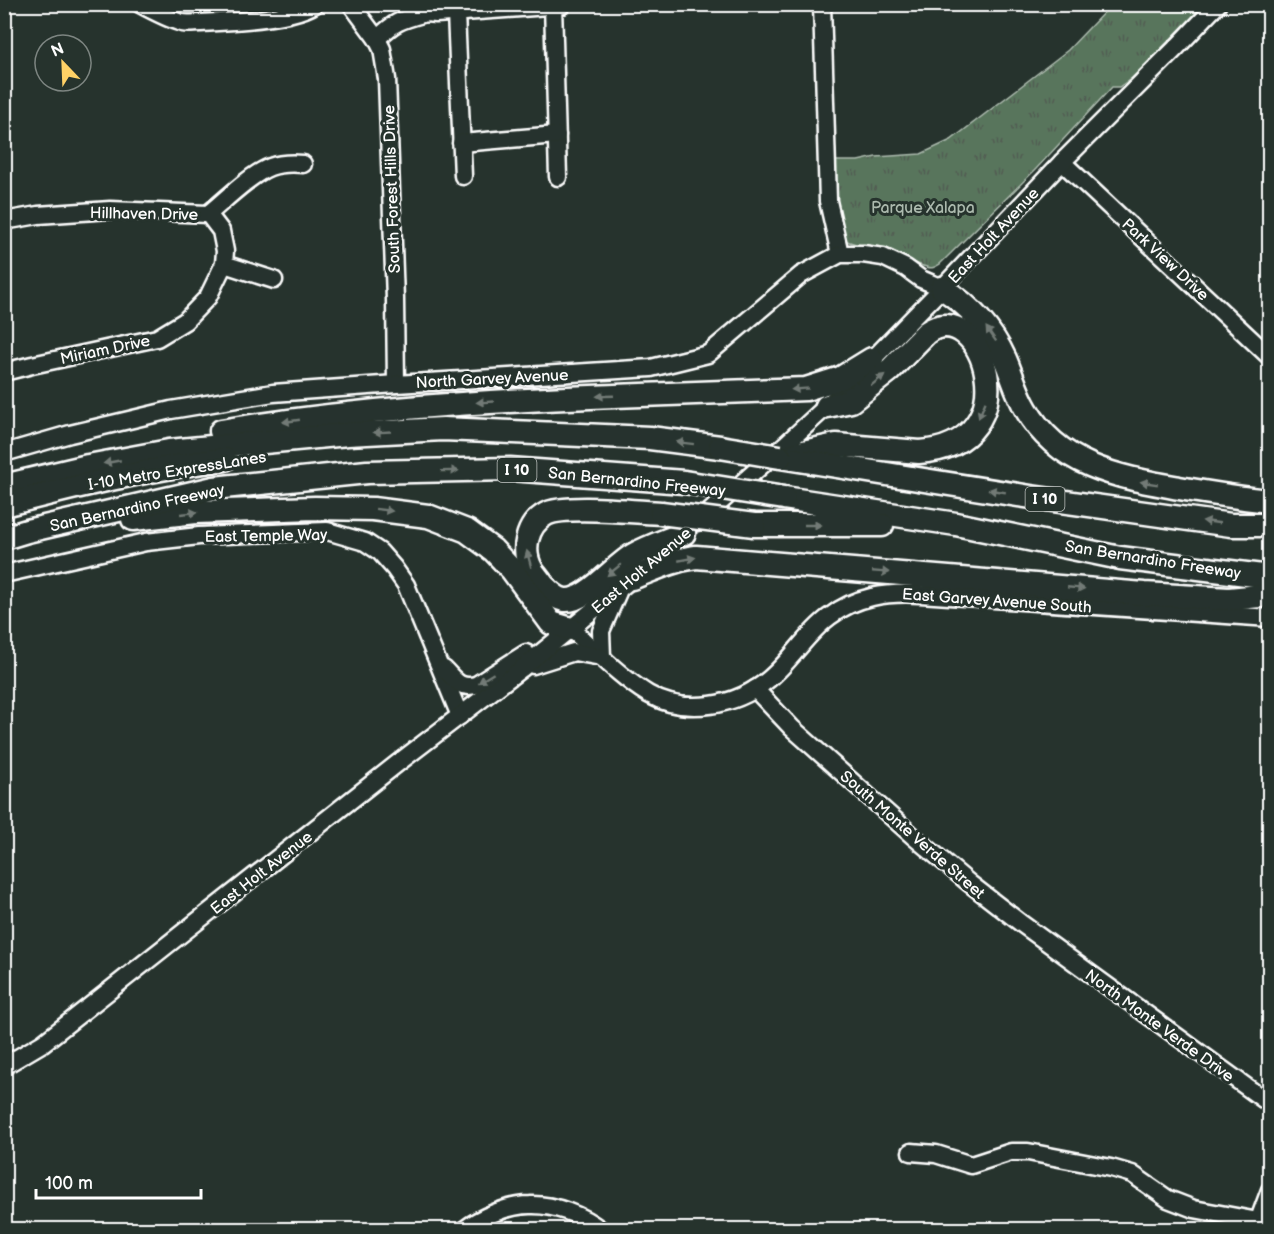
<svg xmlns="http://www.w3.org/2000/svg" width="1274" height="1234" font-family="'Balsamiq Sans',sans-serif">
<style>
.grass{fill:url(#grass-tufts);stroke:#acbaae;stroke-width:1.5}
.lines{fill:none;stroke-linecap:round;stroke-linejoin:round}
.minor-casing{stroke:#fff;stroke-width:21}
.highway-casing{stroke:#fff;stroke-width:27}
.minor{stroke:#26332d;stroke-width:16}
.highway{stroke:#26332d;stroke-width:22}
.highway-bridge-casing{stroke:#fff;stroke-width:27;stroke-linecap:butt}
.highway-bridge{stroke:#26332d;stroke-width:22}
.oneway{fill:#727a76}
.labels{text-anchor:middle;stroke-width:6;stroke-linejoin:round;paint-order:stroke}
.shield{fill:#26332d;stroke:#bec2c0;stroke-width:1.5}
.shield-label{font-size:15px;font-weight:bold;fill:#fff}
.street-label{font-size:16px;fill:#fff;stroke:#26332d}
.park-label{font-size:16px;fill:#acbaae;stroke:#26332d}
</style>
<defs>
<pattern id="grass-tufts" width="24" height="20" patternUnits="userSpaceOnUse" patternTransform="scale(1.5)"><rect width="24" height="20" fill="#58755c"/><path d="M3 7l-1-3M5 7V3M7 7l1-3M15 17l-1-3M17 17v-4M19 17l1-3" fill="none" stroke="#515c52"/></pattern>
</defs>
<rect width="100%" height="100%" fill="#26332d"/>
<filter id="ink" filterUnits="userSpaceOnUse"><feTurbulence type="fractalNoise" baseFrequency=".0167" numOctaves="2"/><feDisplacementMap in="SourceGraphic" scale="12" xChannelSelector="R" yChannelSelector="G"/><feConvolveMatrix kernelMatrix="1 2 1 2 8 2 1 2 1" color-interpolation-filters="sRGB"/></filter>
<g filter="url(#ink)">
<!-- grass -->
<path class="grass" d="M1111,5H1195L1200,9L1132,78L1119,87H1112L1036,169L940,264C935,267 932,269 927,267C915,265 903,255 892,251C876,245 859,248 845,240L837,218L833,164L835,161H858L876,157L921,154L951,140L1068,50Z"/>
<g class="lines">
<defs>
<g id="minor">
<path d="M140,4C153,11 168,19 182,23C188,24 195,23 201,23C228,22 293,19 315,4"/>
<polyline points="351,4 377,39 382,49 387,79 395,299 396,384"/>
<polyline points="417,4 426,13 436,14 562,5"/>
<polyline points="822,4 828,201 840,254"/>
<polyline points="553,5 558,177"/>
<polyline points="456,13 463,176"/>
<path d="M377,39C395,21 401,20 426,13"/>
<polyline points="461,143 557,135"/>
<polyline points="1062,162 1270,357"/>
<path d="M4,221L38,215L110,210L208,214C224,201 251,174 270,167C281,163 291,163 303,164"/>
<polyline points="224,264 274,280"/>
<polyline points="4,372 32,365 157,338 185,321 208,297 224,264 225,251 221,231 208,214"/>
<polyline points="4,453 70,434 171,410 273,393 396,384 651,368 708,354 801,275 840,254 863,254 883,257 906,268 921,279 942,288"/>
<polyline points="698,522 788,442 827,406 942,288 1062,162 1177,47 1218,4"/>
<polyline points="4,574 146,542 199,536 327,531 365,542 380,552 394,568 406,585 460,716"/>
<path d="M571,629C596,651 620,677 648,694C686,716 737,706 769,679C791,661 806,634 829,617C856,596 887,592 920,594L1270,618"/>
<polyline points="602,657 601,631 618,592"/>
<polyline points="533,665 574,652 601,657"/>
<path d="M444,669C455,680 459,689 476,685L526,653"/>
<polyline points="755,689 792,728 913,836 969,883 1022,924 1270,1104"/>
<polyline points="4,1066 43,1043 398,763 521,669 640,572"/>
<polyline points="911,1152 936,1154 971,1165 1011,1152 1028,1152 1111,1168 1132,1174 1168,1199 1194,1209 1258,1221"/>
<path d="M464,1230C480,1217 509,1205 530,1205C554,1204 582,1215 601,1230"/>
<polyline points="1255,1230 1270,1190"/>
</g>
<g id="highway">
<path d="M942,288C970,306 991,328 1005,359C1012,375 1017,394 1026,409C1059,467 1119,477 1179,488C1209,493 1239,498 1270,501"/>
<path d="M221,431C352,409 483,401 615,396C679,394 743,391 806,389L841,378L872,359"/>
<path d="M794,454L836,445L919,452C1033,445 982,292 926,333L889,371L851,401L827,406"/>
<polyline points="780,457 1031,497 1231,525 1270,525"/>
<polyline points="4,486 88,466 169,451 348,434 443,429 650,438 720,447"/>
<polyline points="784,498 956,524 1120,558 1270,577"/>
<path d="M4,505C77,486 151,468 225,459"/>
<path d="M661,513C637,512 565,504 546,514C526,525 521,551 532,570C535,575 540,580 543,585C549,591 556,599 565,600C586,602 615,565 633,555C649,546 668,540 684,533"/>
<polyline points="133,519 196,512 315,508 373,509 428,516 467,531 493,550 512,570 551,623 571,629"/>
<polyline points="754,525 882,525"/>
<polyline points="4,538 27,531 214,488 367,472 510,469 684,482"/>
<path d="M632,578C653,570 673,560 696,557L1144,594L1229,599L1270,595"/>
</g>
</defs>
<!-- minor casing -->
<use href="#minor" class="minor-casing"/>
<!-- highway casing -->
<use href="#highway" class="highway-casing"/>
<!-- minor -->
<use href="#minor" class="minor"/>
<!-- highway -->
<use href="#highway" class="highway"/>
<defs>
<g id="highway-bridge">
<polyline points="720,447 780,457"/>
<polyline points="684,482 784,498"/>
<polyline points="661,513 754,525"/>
</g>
</defs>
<!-- highway-bridge casing -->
<use href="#highway-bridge" class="highway-bridge-casing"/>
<!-- highway-bridge -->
<use href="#highway-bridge" class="highway-bridge"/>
</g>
<!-- one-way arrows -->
<defs><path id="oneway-solid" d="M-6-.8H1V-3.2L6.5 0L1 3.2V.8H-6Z" transform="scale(1.5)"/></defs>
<g class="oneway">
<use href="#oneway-solid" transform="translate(991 334) rotate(-125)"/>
<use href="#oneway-solid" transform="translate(878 380) rotate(-39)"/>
<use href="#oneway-solid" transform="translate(800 389) rotate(176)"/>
<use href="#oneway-solid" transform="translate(605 396) rotate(178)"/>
<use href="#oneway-solid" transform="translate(485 402) rotate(177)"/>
<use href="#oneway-solid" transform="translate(982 410) rotate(113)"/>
<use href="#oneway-solid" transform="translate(291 421) rotate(172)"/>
<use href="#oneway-solid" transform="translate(382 432) rotate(177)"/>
<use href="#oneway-solid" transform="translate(685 443) rotate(-173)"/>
<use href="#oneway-solid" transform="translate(112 462) rotate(169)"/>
<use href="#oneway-solid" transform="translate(450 471) rotate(-1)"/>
<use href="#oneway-solid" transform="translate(1149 483) rotate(-171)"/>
<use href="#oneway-solid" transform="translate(997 491) rotate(-171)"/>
<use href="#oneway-solid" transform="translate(384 510) rotate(7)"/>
<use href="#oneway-solid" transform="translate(189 513) rotate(-6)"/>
<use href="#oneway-solid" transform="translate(1211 522) rotate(-172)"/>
<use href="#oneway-solid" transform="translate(813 525)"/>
<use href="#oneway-solid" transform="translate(529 559) rotate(-105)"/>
<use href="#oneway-solid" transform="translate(687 559) rotate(-11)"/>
<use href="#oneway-solid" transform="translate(614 570) rotate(141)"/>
<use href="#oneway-solid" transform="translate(881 572) rotate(5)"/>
<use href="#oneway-solid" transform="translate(1076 588) rotate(5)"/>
<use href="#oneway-solid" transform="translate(486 678) rotate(148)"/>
</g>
</g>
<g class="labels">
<!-- shield labels -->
<g class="shield">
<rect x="497.5" y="458" width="39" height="24" rx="4.5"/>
<rect x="1025.5" y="487" width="39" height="24" rx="4.5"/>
</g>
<g class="shield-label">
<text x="517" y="475">I 10</text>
<text x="1045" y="504">I 10</text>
</g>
<!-- street labels -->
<g class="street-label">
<text transform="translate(391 189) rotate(-92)" y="6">South Forest Hills Drive</text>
<text transform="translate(144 213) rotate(1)" y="6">Hillhaven Drive</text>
<text transform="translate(993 235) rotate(-47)" y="6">East Holt Avenue</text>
<text transform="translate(1166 259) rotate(43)" y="6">Park View Drive</text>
<text transform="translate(105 349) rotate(-12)" y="6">Miriam Drive</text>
<text transform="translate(492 378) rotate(-3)" y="6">North Garvey Avenue</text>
<text transform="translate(177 470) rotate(-9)" y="6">I-10 Metro ExpressLanes</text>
<text transform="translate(637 481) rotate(6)" y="6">San Bernardino Freeway</text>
<text transform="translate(137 507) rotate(-12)" y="6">San Bernardino Freeway</text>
<text transform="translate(266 535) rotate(-1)" y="6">East Temple Way</text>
<text transform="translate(1153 559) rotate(9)" y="6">San Bernardino Freeway</text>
<text transform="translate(641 570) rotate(-40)" y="6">East Holt Avenue</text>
<text transform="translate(997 600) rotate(4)" y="6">East Garvey Avenue South</text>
<text transform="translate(913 834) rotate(41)" y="6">South Monte Verde Street</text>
<text transform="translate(261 872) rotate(-38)" y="6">East Holt Avenue</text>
<text transform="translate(1160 1025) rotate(36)" y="6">North Monte Verde Drive</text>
</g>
<!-- park labels -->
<g class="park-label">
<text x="923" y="213">Parque Xalapa</text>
</g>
</g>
<!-- margin -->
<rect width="1274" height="1234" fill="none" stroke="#26332d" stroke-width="24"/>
<rect x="12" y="12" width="1250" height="1210" fill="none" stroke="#fff" stroke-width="2" filter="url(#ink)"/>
<!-- north arrow -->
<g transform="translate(63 63) rotate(337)"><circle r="28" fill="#26332d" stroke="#7d8581" stroke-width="1.5"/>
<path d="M0-4.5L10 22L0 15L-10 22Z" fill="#ffd166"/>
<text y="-9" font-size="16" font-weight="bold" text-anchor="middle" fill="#ffffff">N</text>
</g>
<!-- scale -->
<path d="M36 1189v9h165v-9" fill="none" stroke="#ffffff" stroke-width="3"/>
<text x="45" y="1189" font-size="18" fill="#ffffff" stroke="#26332d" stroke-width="4.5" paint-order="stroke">100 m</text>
</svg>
